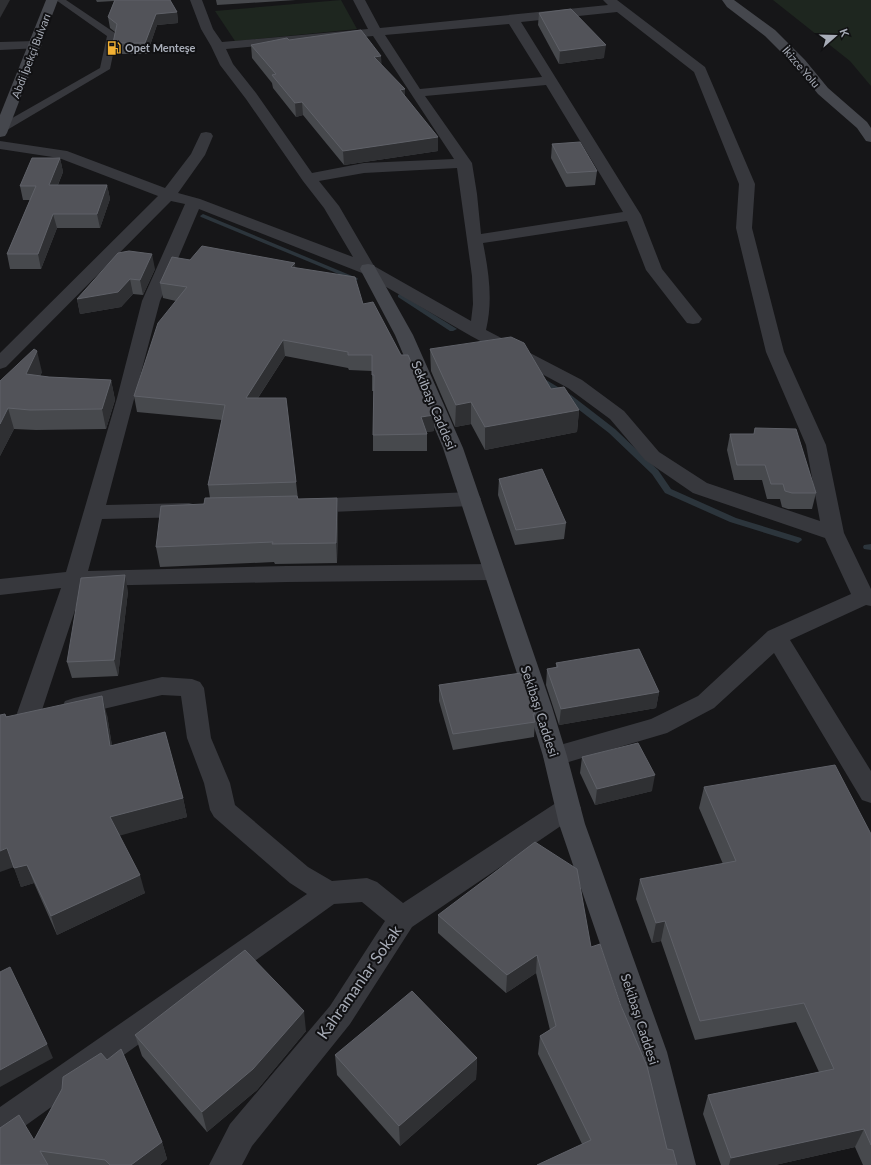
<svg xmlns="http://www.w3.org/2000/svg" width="871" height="1165" font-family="Lato,sans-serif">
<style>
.green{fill:#1e261f}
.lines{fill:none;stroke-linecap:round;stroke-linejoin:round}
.stream{fill:#2c353c;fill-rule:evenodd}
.lane{fill:#37383d;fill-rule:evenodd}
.street{fill:#37383d;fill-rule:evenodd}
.secondary{fill:#45474d;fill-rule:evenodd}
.wall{fill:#47494d}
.shaded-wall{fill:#2f3033}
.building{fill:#525359;stroke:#5f6168}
.labels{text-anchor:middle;stroke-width:4;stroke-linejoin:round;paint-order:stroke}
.far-poi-label{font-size:11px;font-weight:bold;fill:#a8adb8;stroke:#111113;text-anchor:start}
.far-street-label{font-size:11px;fill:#a8adb8;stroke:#111113}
.street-label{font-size:13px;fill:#a8adb8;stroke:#111113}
.near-street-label{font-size:16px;fill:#a8adb8;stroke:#111113}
</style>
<rect width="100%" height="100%" fill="#161618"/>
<!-- green -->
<g class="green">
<polygon points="341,0 357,29 235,41 215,11"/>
<polygon points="773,0 871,0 871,86 850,61"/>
</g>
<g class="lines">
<!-- stream -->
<g class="stream">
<polygon points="203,214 357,278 358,279 355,281 353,280 201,217 200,216"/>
<polygon points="400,294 402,295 457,329 453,331 450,331 398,297 398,295"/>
<polygon points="537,378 543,378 571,395 615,429 658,470 671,489 736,518 801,538 802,540 798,543 730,522 665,493 652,474 609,433 565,399 537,382"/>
<polygon points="871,544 871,550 864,549 863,547 864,545"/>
</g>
<!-- lane -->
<polygon class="lane" points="56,0 66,0 115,33 117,35 110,69 7,130 0,130 0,125 100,68 107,36"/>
<!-- street -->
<g class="street">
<path d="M190,0H202L213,29L222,42L368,29L353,0H365L380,28L608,5L603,0H617L705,67L755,184L752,228L784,352L826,445L844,533L871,589V606L866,605L790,640L871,771V803L862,800L774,653L714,708L667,733L555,766L546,763L543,756L546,749L651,719L698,696L768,631L851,594L825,538L693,493L645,460L610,419L568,388L471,336L362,273L199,209L160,301L106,505L189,503L196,505L199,510L196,515L189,517L102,519L88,571L287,566L494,564L502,567L505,572L502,577L494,580L287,582L83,586L39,719L36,726L27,728L18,726L15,719L61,588L0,595V579L66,572L117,398L142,301L185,204L171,201L6,367L0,369V353L158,196L59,158L0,149V141L67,151L165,188L191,154L201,133L206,132L211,133L213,136L205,155L178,193L200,199L353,257L324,208L303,181L246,99L220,65L211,46L201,29ZM617,12L694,72L739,184L736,228L766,352L806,445L820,521L707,483L659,452L624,411L582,380L486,330C493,301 489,273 483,243L627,221L646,270L687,323L693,324L699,323L702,319L662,269L641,215L521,22ZM509,24L542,77L420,89L385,35ZM373,36L454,159L364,163L312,173L256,93L233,64L226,49ZM546,85L623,212L481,234L477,194L472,163L425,96ZM457,168L472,276L473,304L471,321L374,266L339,206L319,181L364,173Z"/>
<polygon points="35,41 40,42 42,45 40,48 0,50 0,42"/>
<polygon points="471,492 478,494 481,499 478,504 471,506 308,513 301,511 298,506 301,501 308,499"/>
<polygon points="162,677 192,679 200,682 204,688 211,738 230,783 235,805 308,867 332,881 367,878 377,882 403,903 559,801 568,798 577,801 581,808 577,815 412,927 350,1024 252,1146 242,1165 209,1165 230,1124 330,1006 385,921 362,902 334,904 11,1136 0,1140 0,1107 307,894 290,883 214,817 210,810 204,783 187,738 181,696 162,695 74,716 65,713 62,707 65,701 74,698"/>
</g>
<!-- secondary -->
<g class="secondary">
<polygon points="46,0 58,0 7,133 5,136 0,137 0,115"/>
<polygon points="722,0 734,0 775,30 805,60 828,88 867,122 871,128 871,142 866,141 857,128 818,94 795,66 765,36 727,7"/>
<polygon points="368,264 374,265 376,269 413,335 463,448 552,707 567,756 585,824 667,1052 696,1165 664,1165 637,1052 559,824 543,756 528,707 443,448 395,335 360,269 362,265"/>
</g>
</g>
<!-- wall -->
<g class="wall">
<polygon points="96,0 170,0 177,12 178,23 157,25 147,54 115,54 113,43 115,32 110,28 108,17 114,1 97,2"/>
<polygon points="216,0 296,0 217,5"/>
<polygon points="539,13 604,58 559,64 538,25"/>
<polygon points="289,40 382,65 405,96 438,151 344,165 303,115 296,117 273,88 272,83 252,58 251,45"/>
<polygon points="552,144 597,171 595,185 566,187 551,158"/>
<polygon points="60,158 63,172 58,185 107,185 110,199 100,228 57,228 41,269 10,269 7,254 30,200 23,200 20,186"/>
<polygon points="190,260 295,268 363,304 434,431 426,432 427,434 427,451 373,451 373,435 374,391 372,391 372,371 349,370 348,368 285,356 258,398 296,482 298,499 337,498 338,518 337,563 275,564 274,562 160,567 156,547 210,498 208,485 222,420 137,412 134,396 176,301 163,298 160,283"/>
<polygon points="155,269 143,295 133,294 121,307 80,314 77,299"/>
<polygon points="430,349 551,389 579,410 577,432 485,450 471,424 455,427 431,371"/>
<polygon points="42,372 40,376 49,377 111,380 115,400 106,429 36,430 14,429 0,456 0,381"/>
<polygon points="730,434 816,493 812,509 788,509 782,507 780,499 767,499 762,480 734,480 727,450"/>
<polygon points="499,479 566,523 564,539 515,545 498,495"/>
<polygon points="128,591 118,676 72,678 67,662"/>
<polygon points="556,663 659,692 656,708 559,725 546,685 547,669 556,668"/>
<polygon points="439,685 534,719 535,722 534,737 453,750 439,701"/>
<polygon points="107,715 112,746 183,798 187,817 119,835 145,893 57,935 34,883 21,887 14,867 6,716"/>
<polygon points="582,757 652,791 595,805 580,773"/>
<polygon points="704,787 871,834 871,1165 863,1165 855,1147 775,1165 721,1165 703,1114 708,1095 819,1072 796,1022 695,1040 661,941 652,943 636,899 640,879 723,864 699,808"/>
<polygon points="438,915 591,947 667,1149 582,1144 538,1054 540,1036 550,1030 536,973 506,993 438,933"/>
<polygon points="306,1031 257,1090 207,1132 142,1056 135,1035"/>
<polygon points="335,1055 477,1058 476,1079 400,1146 337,1075"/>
<polygon points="62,1089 162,1142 167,1159 160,1165 0,1165 34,1140"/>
</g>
<!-- shaded-wall -->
<g class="shaded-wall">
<polygon points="0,0 10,0 0,18"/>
<polygon points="177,12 178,23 157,25 147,54 145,43 156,14"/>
<polygon points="606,45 604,58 559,64 560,51"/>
<polygon points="381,56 382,69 374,57"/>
<polygon points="405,89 405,103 400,90"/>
<polygon points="302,102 303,115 296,117 295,103"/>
<polygon points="438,137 438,151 344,165 343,151"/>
<polygon points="60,158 63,172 52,199 49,185"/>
<polygon points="107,185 110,199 100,228 97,214"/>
<polygon points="53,214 57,228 41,269 38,254"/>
<polygon points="152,254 155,269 143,295 140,280"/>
<polygon points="295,263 296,278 291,267"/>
<polygon points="130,279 133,294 121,307 80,314 77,299"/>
<polygon points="283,340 285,356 248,413 246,398"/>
<polygon points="37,351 42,372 31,394 26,374"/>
<polygon points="111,380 115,400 106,429 102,409"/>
<polygon points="471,402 471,424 455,427 456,405"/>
<polygon points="8,408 14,429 0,456 0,424"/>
<polygon points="579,410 577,432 485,450 485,427"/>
<polygon points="434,415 434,431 421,433 421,417"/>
<polygon points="337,498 338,518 337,563 336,543"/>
<polygon points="125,575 128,591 118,676 114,660"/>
<polygon points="659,692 656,708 559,725 561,709"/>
<polygon points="102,696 107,715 115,765 110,746"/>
<polygon points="655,775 652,791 595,805 597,789"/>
<polygon points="183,798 187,817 115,837 110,817"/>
<polygon points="7,848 14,867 0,872 0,851"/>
<polygon points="27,865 34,883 21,887 14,868"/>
<polygon points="140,875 145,893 57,935 51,916"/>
<polygon points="665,921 661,941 652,943 656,923"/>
<polygon points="537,955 536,973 506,993 507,975"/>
<polygon points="304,1011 306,1031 257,1090 207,1132 202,1112"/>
<polygon points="47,1044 53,1058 0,1087 0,1070"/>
<polygon points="477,1058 476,1079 400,1146 399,1126"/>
<polygon points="864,1129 855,1147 775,1165 729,1165 731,1158"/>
<polygon points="162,1142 167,1159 160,1165 131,1165"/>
</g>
<!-- building -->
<g class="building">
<polygon points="115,0 170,0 177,12 156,14 145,43 113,43 117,24 108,17"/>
<polygon points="571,9 606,45 560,51 539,13"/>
<polygon points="361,30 381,56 374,57 405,89 400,90 438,137 343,151 302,102 295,103 272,75 276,74 251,45 287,38 289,40"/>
<polygon points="580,142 597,171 567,173 552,144"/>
<polygon points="32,158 60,158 49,185 107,185 97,214 53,214 38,254 7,254 36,186 20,186"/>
<polygon points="202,246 295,263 291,267 355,277 363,304 373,302 401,355 408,355 434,415 421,417 427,434 373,435 374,375 372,375 372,355 348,355 348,352 283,340 246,398 286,398 296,482 208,485 225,405 134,396 158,323 187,287 160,283 172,257 190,260"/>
<polygon points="129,251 152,254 140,280 130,279 118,292 77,299 118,253"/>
<polygon points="511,337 524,343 551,389 564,387 579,410 485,427 471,402 456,405 430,349"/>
<polygon points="34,349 37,351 26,374 49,377 111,380 102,409 30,410 8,408 0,424 0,381"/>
<polygon points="755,428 796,429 816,493 792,493 785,491 783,484 771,484 765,465 737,465 730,434 754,434"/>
<polygon points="542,469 566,523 516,530 499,479"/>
<polygon points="297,496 298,499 337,498 336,543 272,544 273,542 156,547 161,506 204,504 205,498"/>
<polygon points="125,575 114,660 67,662 81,578"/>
<polygon points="639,649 659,692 561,709 547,669 558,667 556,663"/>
<polygon points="521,673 535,714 533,714 535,722 453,734 439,685"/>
<polygon points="102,696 110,746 165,732 183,798 110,817 140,875 51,916 27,865 14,868 7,848 0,851 0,715 5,714 6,717"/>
<polygon points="638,743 655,775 597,789 582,757"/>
<polygon points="835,765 871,834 871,1145 864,1129 731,1158 708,1095 834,1069 804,1003 700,1021 665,921 656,923 640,879 736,861 704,787"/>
<polygon points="535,842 577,869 591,947 600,944 621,1006 647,1066 667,1149 673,1150 677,1165 537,1165 591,1140 540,1036 556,1026 537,955 507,975 438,915"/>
<polygon points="245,950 304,1011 253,1069 202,1112 135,1035"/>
<polygon points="10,967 47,1044 0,1070 0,972"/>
<polygon points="412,991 477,1058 399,1126 335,1055"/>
<polygon points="121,1049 162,1142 131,1165 110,1165 105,1160 40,1151 48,1165 0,1165 0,1128 19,1115 34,1140 62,1089 63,1077 101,1053 107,1060"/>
</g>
<!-- icons -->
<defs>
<symbol id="fuel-bare" viewBox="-9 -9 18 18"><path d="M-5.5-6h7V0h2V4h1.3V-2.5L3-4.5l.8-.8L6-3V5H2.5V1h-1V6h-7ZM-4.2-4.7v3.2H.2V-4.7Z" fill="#f2b134" stroke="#111113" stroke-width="2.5" paint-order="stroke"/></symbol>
</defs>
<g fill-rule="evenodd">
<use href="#fuel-bare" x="104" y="38" width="20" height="20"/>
</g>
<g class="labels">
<!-- far-poi labels -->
<g class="far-poi-label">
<text x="125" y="52">Opet Menteşe</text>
</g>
<!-- far-street labels -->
<g class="far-street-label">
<text transform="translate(31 56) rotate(-69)" y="4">Abdi İpekçi Bulvarı</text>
<text transform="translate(801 67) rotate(49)" y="4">İkizce Yolu</text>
</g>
<!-- street labels -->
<g class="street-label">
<text transform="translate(434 405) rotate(67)" y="5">Sekibaşı Caddesi</text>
<text transform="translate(540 711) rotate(72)" y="5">Sekibaşı Caddesi</text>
<text transform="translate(640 1019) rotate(72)" y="5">Sekibaşı Caddesi</text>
</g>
<!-- near-street labels -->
<g class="near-street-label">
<text transform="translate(359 982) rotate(-55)" y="6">Kahramanlar Sokak</text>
</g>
</g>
<!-- north arrow -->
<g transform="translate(835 36) rotate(70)" stroke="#111113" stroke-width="3" paint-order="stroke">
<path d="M0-3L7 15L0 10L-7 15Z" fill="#a8adb8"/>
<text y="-6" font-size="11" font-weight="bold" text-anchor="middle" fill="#a8adb8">K</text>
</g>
</svg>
